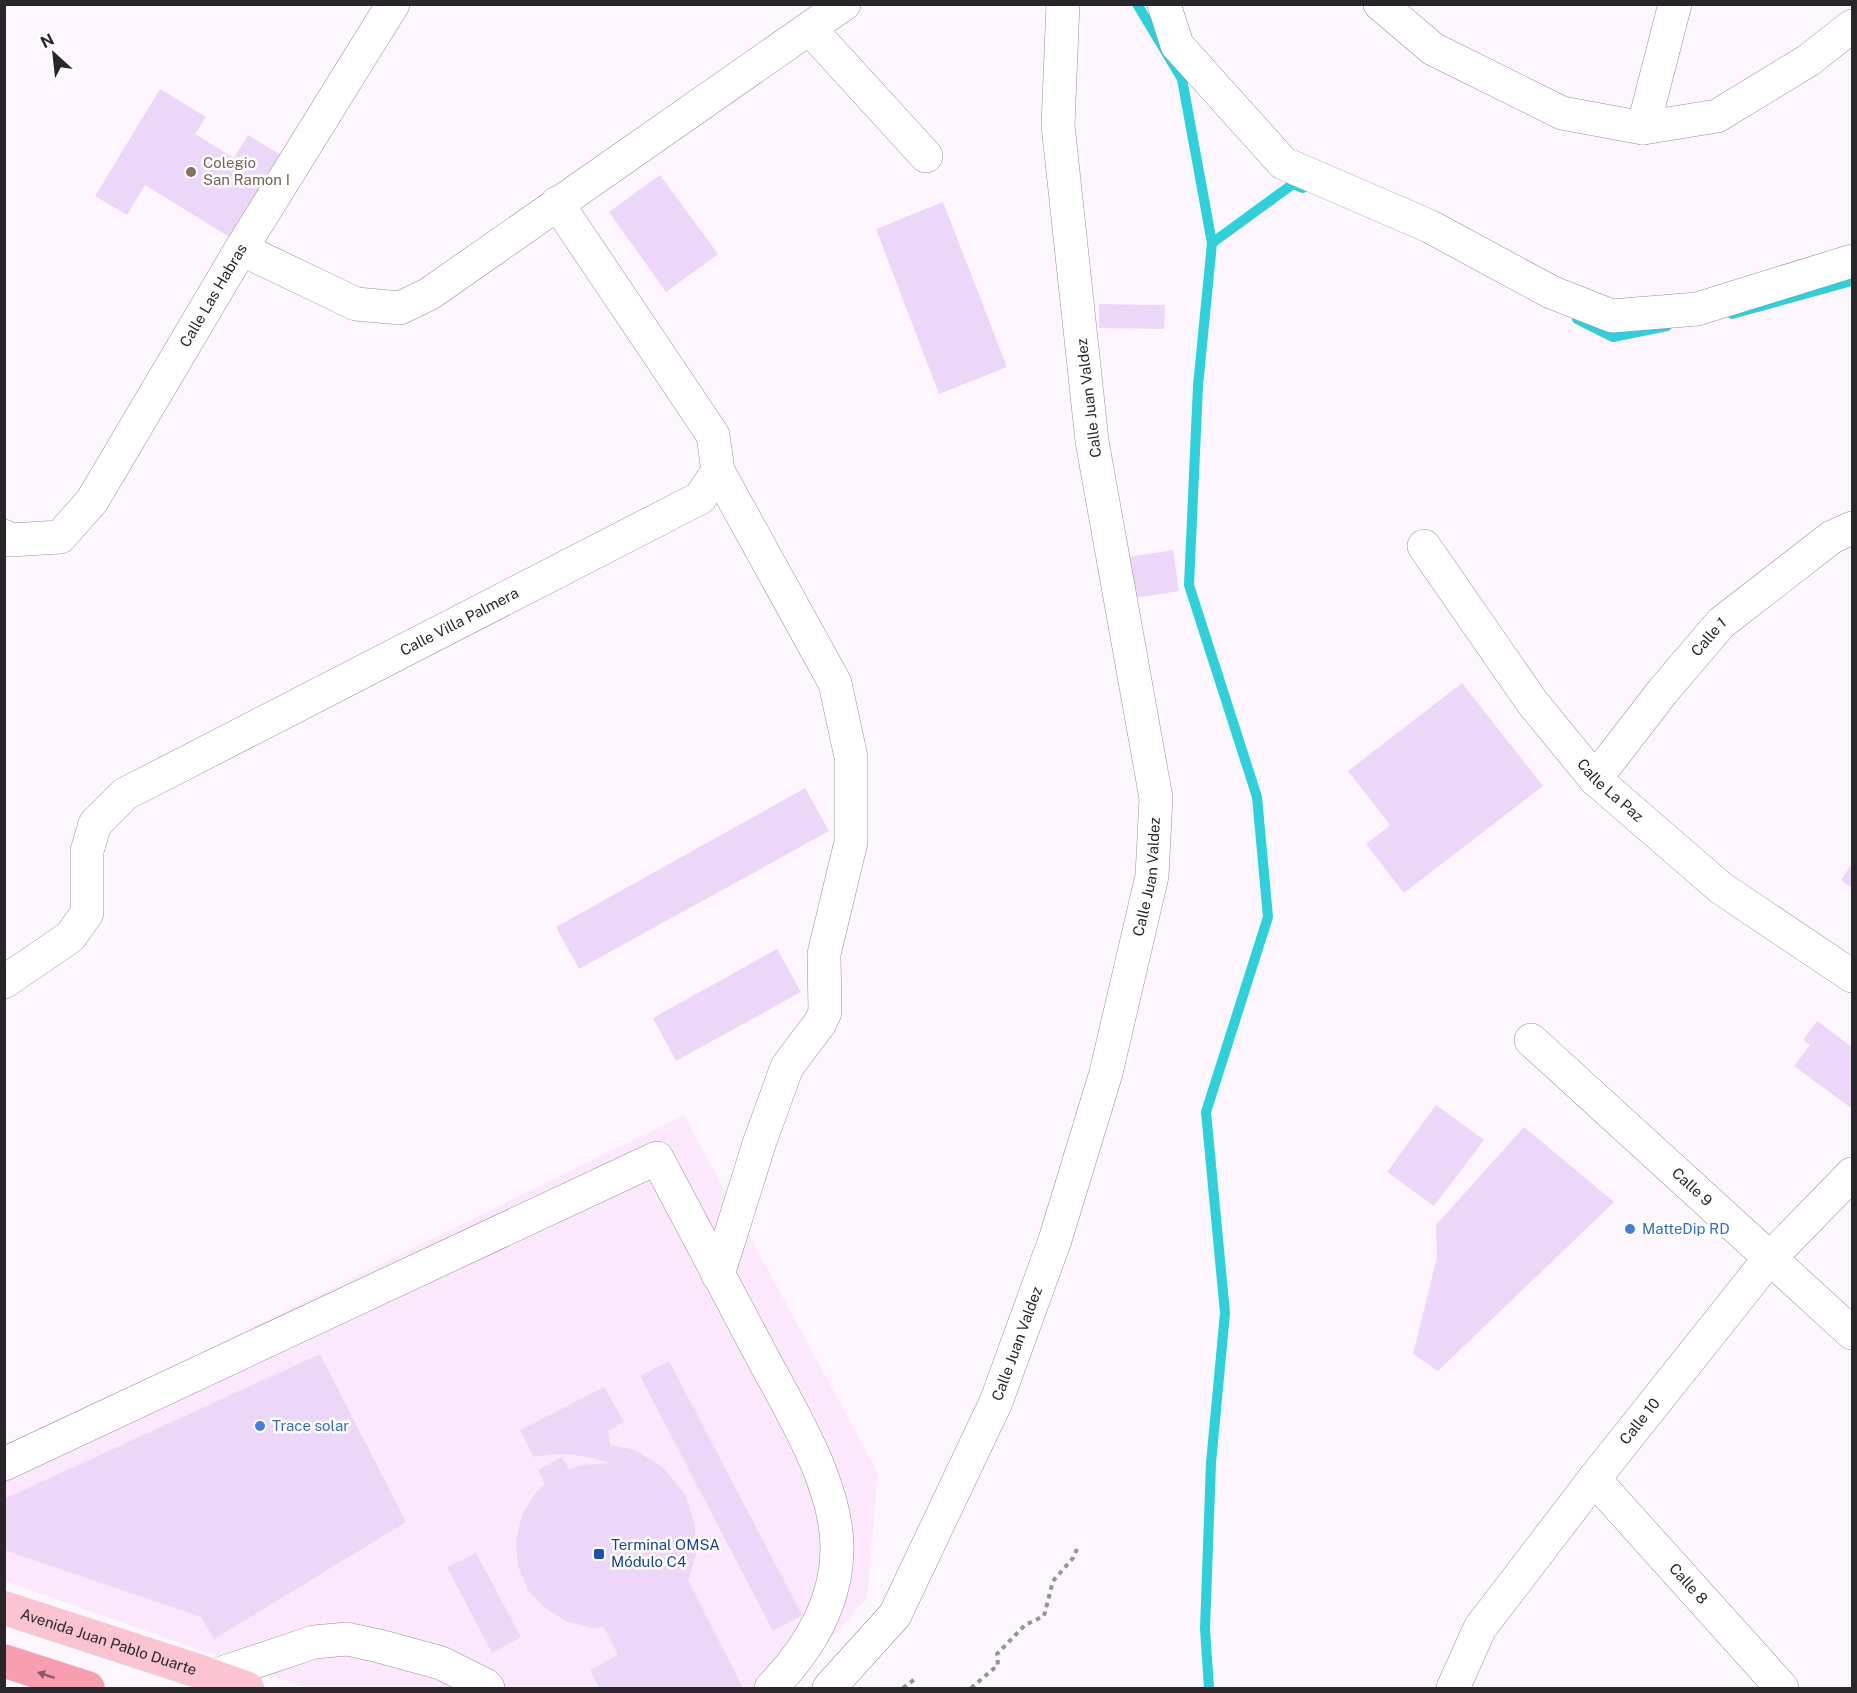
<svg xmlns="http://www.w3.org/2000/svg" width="1857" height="1693" font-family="'Public Sans',sans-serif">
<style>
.built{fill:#fbe8fc}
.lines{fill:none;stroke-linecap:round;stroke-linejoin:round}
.stream{stroke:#2ed0da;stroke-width:10}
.building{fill:#ecd7f8}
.minor-casing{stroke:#9a8d9b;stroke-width:34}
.major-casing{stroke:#d9d8d9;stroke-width:34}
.highway-casing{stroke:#d9d8d9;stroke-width:34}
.path{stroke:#989299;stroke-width:4;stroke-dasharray:4.5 4.5;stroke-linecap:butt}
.minor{stroke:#fff;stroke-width:33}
.major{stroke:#fac5d0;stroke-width:33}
.highway{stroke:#f79fb0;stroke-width:33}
.oneway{fill:#865c66}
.education-dot{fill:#8d6e63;stroke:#fff;stroke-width:2}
.shop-dot{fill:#3f7fe0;stroke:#fff;stroke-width:2}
.transit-dot{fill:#1a4fb4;stroke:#fff;stroke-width:2}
.labels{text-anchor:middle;stroke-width:5;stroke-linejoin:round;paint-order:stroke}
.education-label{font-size:15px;fill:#785e54;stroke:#fff;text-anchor:start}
.street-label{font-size:15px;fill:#2a252a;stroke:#fff}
.shop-label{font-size:15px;fill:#366cbe;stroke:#fff;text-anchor:start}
.transit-label{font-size:15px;fill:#164399;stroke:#fff;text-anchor:start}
</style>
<rect width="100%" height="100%" fill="#fef6ff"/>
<!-- built -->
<polygon class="built" points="684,1115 878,1473 867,1598 787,1688 307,1688 5,1581 5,1449"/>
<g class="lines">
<!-- stream -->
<g class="stream">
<polyline points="1137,4 1182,79 1212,243 1198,386 1189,585 1257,797 1268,917 1206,1112 1225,1313 1211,1463 1205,1629 1209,1688"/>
<polyline points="1212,243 1293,184 1303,188"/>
<polyline points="1732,314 1848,282 1852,279"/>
<polyline points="1577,319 1613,337 1667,326"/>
</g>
</g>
<!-- building -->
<g class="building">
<polygon points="160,89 206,117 195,134 234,158 248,135 281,155 231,238 145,185 127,215 95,196"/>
<polygon points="660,175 718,254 666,292 609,212"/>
<polygon points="943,202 1007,367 939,394 876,229"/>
<polygon points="1099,304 1165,305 1164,329 1099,328"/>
<polygon points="1173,550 1179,591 1135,598 1129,557"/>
<polygon points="1462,683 1543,786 1404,893 1366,844 1390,825 1348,771"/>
<polygon points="805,788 829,831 579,969 556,927"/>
<polygon points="1852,863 1852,888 1841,880"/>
<polygon points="777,949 801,992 676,1061 653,1018"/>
<polygon points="1817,1021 1852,1047 1851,1108 1794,1066 1810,1045 1803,1040"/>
<polygon points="1436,1105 1484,1140 1434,1206 1387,1172"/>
<polygon points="1524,1127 1614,1202 1438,1371 1413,1354 1437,1257 1436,1225"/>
<polygon points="320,1354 406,1522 214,1639 201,1617 4,1550 4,1499"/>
<polygon points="669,1361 802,1615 773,1631 640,1376"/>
<polygon points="604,1387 624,1422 608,1431 610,1445 635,1450 664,1468 685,1495 695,1524 696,1556 688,1580 743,1688 599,1688 590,1670 618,1655 604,1627 593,1628 568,1622 546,1609 528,1590 518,1566 516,1540 522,1515 535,1493 545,1484 538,1470 562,1457 569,1470 581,1465 610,1463 593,1458 574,1455 555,1454 534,1457 520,1430"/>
<polygon points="476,1553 521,1637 492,1653 447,1567"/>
</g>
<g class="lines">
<defs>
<g id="minor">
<polyline points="1164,4 1177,45 1283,163 1429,226 1551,292 1612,316 1697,309 1852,261"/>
<polyline points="1380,4 1433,49 1562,113 1643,128 1717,116 1809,60 1852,26"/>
<polyline points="810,29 926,156"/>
<polyline points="1643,128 1675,4"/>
<polyline points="241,249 356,304 400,308 429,294 844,4"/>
<polyline points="718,471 835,683 851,757 851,842 824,954 825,1012 820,1023 787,1067 760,1141 718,1275"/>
<path id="s1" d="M4,536L11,540L60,537L92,501L241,249L393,4"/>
<path id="s2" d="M1424,546L1532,702L1595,779L1721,888L1852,976"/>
<path id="s3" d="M1595,779L1663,691L1721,623L1832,537L1852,528"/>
<path id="s4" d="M4,982L70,937L87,913V851L95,824L125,794L700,498L718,471L713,435L557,203"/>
<path id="s5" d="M1531,1040L1852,1333"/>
<path d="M4,1464L657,1158C690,1221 723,1284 757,1347C787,1405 837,1481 837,1548C837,1603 808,1650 771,1688"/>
<path id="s6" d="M1594,1479L1782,1688"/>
<polyline points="213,1676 314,1642 347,1639 379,1646 441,1663 485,1685 488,1688"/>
<path id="s7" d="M829,1688L895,1615L996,1402L1055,1240L1106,1073L1152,876L1156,798L1092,441L1058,125L1063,4"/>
<path id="s8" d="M1453,1688L1480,1628L1594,1479L1769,1259L1852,1174"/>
</g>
<g id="major">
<path id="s9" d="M4,1608L213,1676L247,1688"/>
</g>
<polyline id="highway" points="4,1661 88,1688"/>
</defs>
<!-- minor casing -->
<use href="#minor" class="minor-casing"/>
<!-- major casing -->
<use href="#major" class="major-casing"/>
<!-- highway casing -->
<use href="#highway" class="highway-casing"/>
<!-- path -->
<g class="path">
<polyline points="903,1688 915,1679"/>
<polyline points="971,1688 998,1665 997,1654 1025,1625 1044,1616 1053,1581 1073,1558 1077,1549"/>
</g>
<!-- minor -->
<use href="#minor" class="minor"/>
<!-- major -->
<use href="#major" class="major"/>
<!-- highway -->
<use href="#highway" class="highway"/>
</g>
<!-- one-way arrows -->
<defs><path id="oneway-solid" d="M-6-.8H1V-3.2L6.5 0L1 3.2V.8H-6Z" transform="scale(1.5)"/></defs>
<use class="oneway" href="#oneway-solid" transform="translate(46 1675) rotate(-162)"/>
<!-- markers -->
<circle class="education-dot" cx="191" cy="172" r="6"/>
<g class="shop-dot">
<circle cx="1630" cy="1229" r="6"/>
<circle cx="260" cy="1426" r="6"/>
</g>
<rect class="transit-dot" x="593" y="1548" width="12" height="12" rx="3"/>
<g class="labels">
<!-- education labels -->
<g class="education-label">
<text x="203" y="168">Colegio<tspan x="203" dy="17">San Ramon I</tspan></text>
</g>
<!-- street labels -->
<g class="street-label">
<text dy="5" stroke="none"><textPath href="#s1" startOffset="344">Calle Las Habras</textPath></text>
<text transform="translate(1089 398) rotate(-97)" y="5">Calle Juan Valdez</text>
<text dy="5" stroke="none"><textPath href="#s4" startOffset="618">Calle Villa Palmera</textPath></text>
<text dy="5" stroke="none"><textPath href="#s3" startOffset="182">Calle 1</textPath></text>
<text dy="5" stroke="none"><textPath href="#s2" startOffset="308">Calle La Paz</textPath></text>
<text dy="5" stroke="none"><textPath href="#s7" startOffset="882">Calle Juan Valdez</textPath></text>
<text dy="5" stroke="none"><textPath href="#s5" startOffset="218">Calle 9</textPath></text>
<text dy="5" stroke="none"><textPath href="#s7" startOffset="396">Calle Juan Valdez</textPath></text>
<text dy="5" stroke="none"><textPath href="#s8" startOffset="327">Calle 10</textPath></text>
<text dy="5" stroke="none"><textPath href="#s6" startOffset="141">Calle 8</textPath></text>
<text dy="5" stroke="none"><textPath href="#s9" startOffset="110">Avenida Juan Pablo Duarte</textPath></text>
</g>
<!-- shop labels -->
<g class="shop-label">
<text x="1642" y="1234">MatteDip RD</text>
<text x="272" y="1431">Trace solar</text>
</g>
<!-- transit labels -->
<g class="transit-label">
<text x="611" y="1550">Terminal OMSA<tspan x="611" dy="17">Módulo C4</tspan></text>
</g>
</g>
<!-- border -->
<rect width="1857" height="1693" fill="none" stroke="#2a252a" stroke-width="12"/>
<!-- north arrow -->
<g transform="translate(54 54) rotate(333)" stroke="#ffffff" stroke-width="4.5" paint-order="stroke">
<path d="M0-4.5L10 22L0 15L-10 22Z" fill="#2a252a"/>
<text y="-9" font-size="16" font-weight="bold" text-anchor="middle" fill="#2a252a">N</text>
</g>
</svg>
